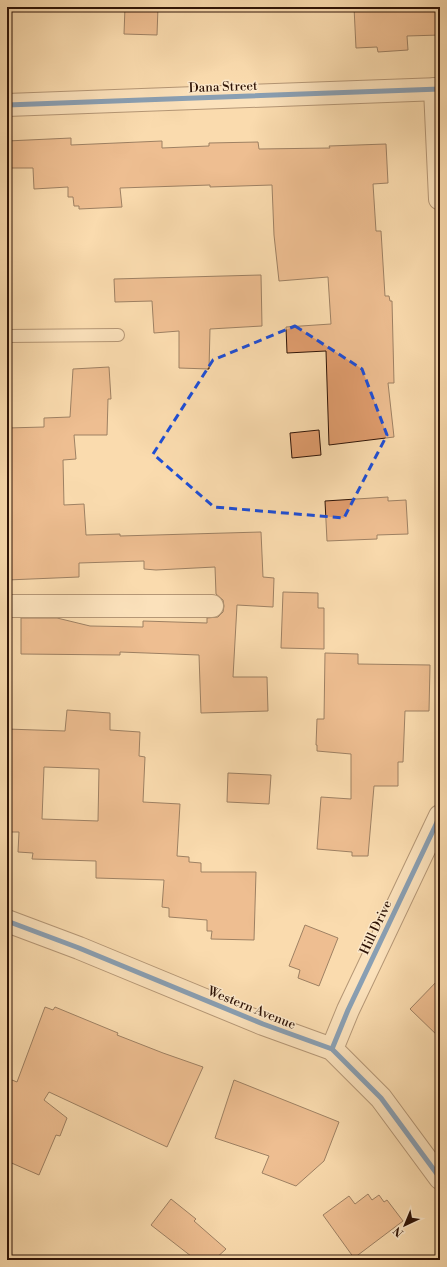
<svg xmlns="http://www.w3.org/2000/svg" width="447" height="1267" font-family="'Libre Bodoni',serif">
<style>
.building{fill:#df9c6d;stroke:#2f1407;fill-rule:evenodd}
.lines{fill:none;stroke-linecap:round;stroke-linejoin:round}
.service-casing{stroke:#624631;stroke-width:14}
.minor-casing{stroke:#624631;stroke-width:24}
.tertiary-casing{stroke:#624631;stroke-width:24}
.service{stroke:#fce8ca;stroke-width:12}
.minor{stroke:#fce8ca;stroke-width:22}
.tertiary{stroke:#fce8ca;stroke-width:22}
.cycleway-casing{stroke:#fce8ca;stroke-width:8}
.cycleway{stroke:#0057b8;stroke-width:5}
.marked{fill:none;stroke:#1d4ed8;stroke-width:3;stroke-dasharray:8 5;stroke-linejoin:round}
.labels{text-anchor:middle;stroke-width:3;stroke-linejoin:round;paint-order:stroke}
.street-label{font-size:13px;fill:#2f1407;stroke:#fce8ca}
</style>
<rect width="100%" height="100%" fill="#fadbae"/>
<filter id="stains"><feTurbulence type="fractalNoise" baseFrequency=".005" numOctaves="4"/><feColorMatrix values="0 0 0 0 .2 0 0 0 0 .09 0 0 0 0 .02 0 0 0 .5 -.17"/></filter>
<radialGradient id="worn" r=".72"><stop offset=".6" stop-color="#630" stop-opacity="0"/><stop offset="1" stop-color="#630" stop-opacity=".3"/></radialGradient>
<!-- building -->
<g class="building">
<polygon points="125,7 158,7 157,35 124,34"/>
<polygon points="354,7 440,7 440,35 407,36 408,50 378,52 377,47 356,48"/>
<polygon points="71,138 71,145 162,141 162,148 209,146 209,143 258,142 259,149 330,148 329,146 386,144 388,183 373,184 376,231 381,231 385,296 389,296 390,301 392,301 394,383 388,383 394,437 329,445 326,351 287,353 286,327 331,324 328,277 279,281 274,235 272,185 210,187 210,185 120,188 122,207 79,209 79,206 74,206 73,197 68,197 68,187 34,189 33,168 7,168 7,141"/>
<polygon points="261,275 262,326 210,329 209,369 179,368 179,331 154,333 152,301 115,302 114,279"/>
<polygon points="109,367 111,399 108,399 107,435 74,435 76,459 63,460 64,505 84,504 86,535 120,534 120,536 261,532 263,577 274,578 273,607 237,605 233,677 267,677 268,711 201,713 199,655 120,652 120,655 21,654 21,618 57,618 90,626 143,627 143,621 207,623 207,618 218,617 223,612 224,606 223,600 216,594 215,567 156,570 144,569 144,561 79,563 79,577 7,580 7,503 11,503 7,428 44,427 44,418 70,417 73,369"/>
<polygon points="319,430 321,455 292,458 290,433"/>
<polygon points="388,497 388,501 406,500 408,534 377,535 377,539 327,541 325,501"/>
<polygon points="283,592 318,593 318,608 324,608 324,649 281,648"/>
<polygon points="325,653 358,654 358,664 430,665 429,711 405,711 403,762 398,762 398,786 374,786 368,856 352,856 352,852 317,849 321,797 351,799 351,754 317,751 317,745 316,745 317,719 324,719"/>
<path d="M67,710L110,713V730L140,732L139,756L145,757L143,802L180,804L177,856L189,857V862L201,863V872H256L254,940L211,939L212,931H207V920L169,917V908L162,907L164,880L96,878V861L32,859L33,853L18,852L19,832H7V729L65,731ZM44,767L99,769L98,821L42,819Z"/>
<polygon points="228,773 271,775 269,804 227,802"/>
<polygon points="305,925 338,938 319,986 298,978 300,970 289,966"/>
<polygon points="440,978 440,1038 410,1009"/>
<polygon points="45,1007 53,1010 55,1007 118,1033 117,1035 163,1053 203,1067 167,1147 49,1092 44,1100 67,1118 60,1136 56,1135 39,1175 7,1161 7,1078 17,1082"/>
<polygon points="234,1080 339,1122 324,1161 296,1186 262,1173 269,1156 215,1138"/>
<polygon points="368,1194 372,1200 379,1195 384,1202 387,1200 403,1221 354,1258 323,1215 349,1196 355,1204"/>
<polygon points="171,1199 196,1219 194,1221 226,1249 214,1260 196,1260 151,1225"/>
</g>
<g class="lines">
<defs>
<polyline id="service" points="7,336 118,335"/>
<g id="minor">
<polyline points="435,89 440,199"/>
<polyline points="7,105 440,89"/>
<polyline points="7,606 212,606"/>
<polyline points="332,1049 348,1010 440,816"/>
</g>
<polyline id="tertiary" points="7,921 79,948 263,1024 332,1049 381,1098 440,1178"/>
</defs>
<!-- service casing -->
<use href="#service" class="service-casing"/>
<!-- minor casing -->
<use href="#minor" class="minor-casing"/>
<!-- tertiary casing -->
<use href="#tertiary" class="tertiary-casing"/>
<!-- service -->
<use href="#service" class="service"/>
<!-- minor -->
<use href="#minor" class="minor"/>
<!-- tertiary -->
<use href="#tertiary" class="tertiary"/>
<defs>
<g id="cycleway">
<polyline points="7,105 440,89"/>
<polyline points="7,921 79,948 263,1024 332,1049 381,1098 440,1178"/>
<polyline points="332,1049 348,1010 440,816"/>
</g>
</defs>
<!-- cycleway casing -->
<use href="#cycleway" class="cycleway-casing"/>
<!-- cycleway -->
<use href="#cycleway" class="cycleway"/>
</g>
<!-- marked area -->
<path d="M0 0H447V1267H0ZM295,326L362,369L387,435L344,518L214,507L153,454L213,360Z" fill="#fadbae" fill-opacity=".55" fill-rule="evenodd"/>
<path class="marked" d="M295,326L362,369L387,435L344,518L214,507L153,454L213,360Z"/>
<g class="labels">
<!-- street labels -->
<g class="street-label">
<text transform="translate(223 86) rotate(-2)" y="5">Dana Street</text>
<text transform="translate(375 927) rotate(-65)" y="5">Hill Drive</text>
<text transform="translate(252 1007) rotate(22)" y="5">Western Avenue</text>
</g>
</g>
<!-- margin -->
<rect width="447" height="1267" fill="none" stroke="#fadbae" stroke-width="24"/>
<rect x="8" y="8" width="431" height="1251" fill="none" stroke="#2f1407" stroke-width="2"/>
<rect x="12" y="12" width="423" height="1243" fill="none" stroke="#2f1407"/>
<!-- north arrow -->
<g transform="translate(405 1225) rotate(224)" stroke="#fce8ca" stroke-width="3" paint-order="stroke">
<path d="M0-3L7 15L0 10L-7 15Z" fill="#2f1407"/>
<text y="-6" font-size="11" font-weight="bold" text-anchor="middle" fill="#2f1407">N</text>
</g>
<rect width="100%" height="100%" filter="url(#stains)"/>
<rect width="100%" height="100%" fill="url(#worn)"/>
</svg>
